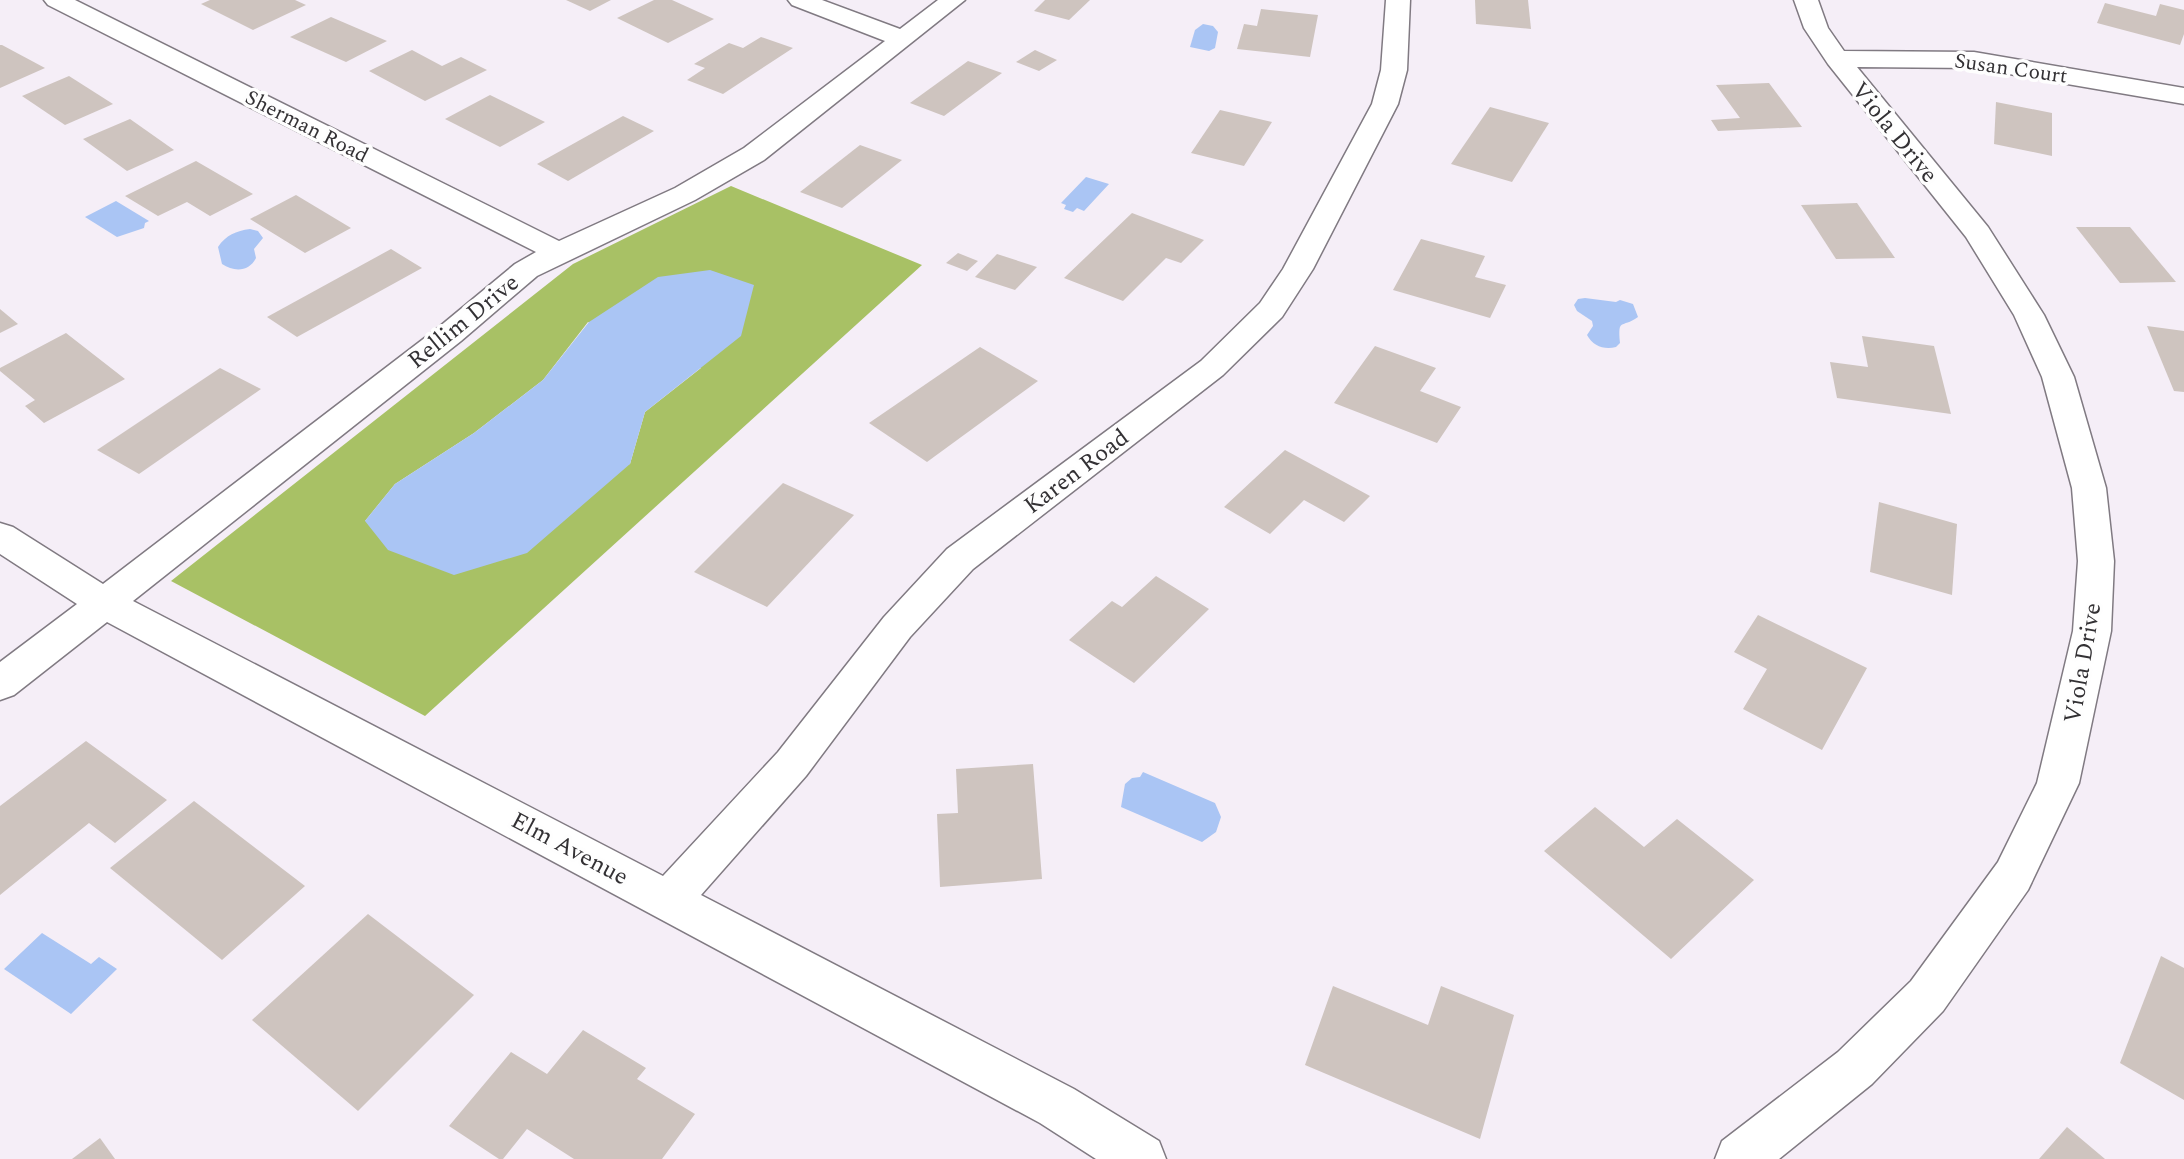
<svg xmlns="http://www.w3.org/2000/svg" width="2184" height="1159" font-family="Spectral,serif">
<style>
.forest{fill:#a8c165;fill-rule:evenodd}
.water{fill:#aac5f4}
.building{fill:#cec4bf}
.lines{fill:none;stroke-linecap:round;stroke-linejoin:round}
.minor-casing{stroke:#807a82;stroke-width:3}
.minor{fill:#fff;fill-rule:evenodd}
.labels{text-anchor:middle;stroke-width:7;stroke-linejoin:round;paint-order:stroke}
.far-street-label{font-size:21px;fill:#333134;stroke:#fefefe}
.street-label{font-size:24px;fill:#333134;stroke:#fefefe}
</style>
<rect width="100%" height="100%" fill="#f5eef7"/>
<!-- forest -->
<path class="forest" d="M731,186L922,265L425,716L171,581L573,264ZM588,322L701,368L645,412L630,464L365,521L395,484L474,433L543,380Z"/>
<!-- water -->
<g class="water">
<polygon points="1203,24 1213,26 1218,32 1215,48 1209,51 1190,47 1195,30"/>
<polygon points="1086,177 1109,184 1084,211 1077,208 1073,212 1064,209 1066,205 1061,203"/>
<polygon points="116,201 149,221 145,223 144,228 117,237 85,217"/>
<path d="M250,229L258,231L263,238L254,249L256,258C249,272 234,272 222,264L218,247C226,235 236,231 250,229Z"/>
<polygon points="710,270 754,285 741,336 645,412 630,464 527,553 454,575 388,550 365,521 395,484 474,433 543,380 589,322 658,277"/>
<path d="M1585,298L1616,302L1620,300L1633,304L1638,317C1621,329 1618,317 1620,343L1616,347C1604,350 1593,346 1587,335L1593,326L1592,321L1577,311L1574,305L1578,299Z"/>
<polygon points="1143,772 1215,803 1221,817 1216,832 1202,842 1121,807 1125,784 1132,778 1140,777"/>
<polygon points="42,933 91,964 99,957 117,969 71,1014 4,969"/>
</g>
<!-- building -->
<g class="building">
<polygon points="210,0 295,0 306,5 253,30 201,4"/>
<polygon points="566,0 611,0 590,11"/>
<polygon points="654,0 672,0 714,19 668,43 617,18"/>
<polygon points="1045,0 1090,0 1069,20 1034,11"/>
<polygon points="1475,0 1528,0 1531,29 1476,24"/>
<polygon points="2105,3 2156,16 2160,4 2184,10 2184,34 2180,45 2097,23"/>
<polygon points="1261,9 1318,15 1310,57 1237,49 1244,24 1257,26"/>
<polygon points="331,17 387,41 346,62 290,37"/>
<polygon points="761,37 793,48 723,94 687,80 705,68 694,64 729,43 743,48"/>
<polygon points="0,45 2,45 45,68 0,88"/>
<polygon points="412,50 442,66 461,57 487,70 425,101 369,71"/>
<polygon points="1035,50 1057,60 1039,71 1016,62"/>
<polygon points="968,61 1002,73 944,116 910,103"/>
<polygon points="69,76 113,104 65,125 22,96"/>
<polygon points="1769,83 1802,127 1718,131 1711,120 1740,118 1716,85"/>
<polygon points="490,95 545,122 500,147 445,119"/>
<polygon points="1996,102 2052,113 2052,156 1994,144"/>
<polygon points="1490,107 1549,123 1512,182 1451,164"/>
<polygon points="1220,110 1272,122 1244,166 1191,153"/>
<polygon points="623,116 654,131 568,181 537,164"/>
<polygon points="130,119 174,150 127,171 83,139"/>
<polygon points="860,145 902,160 842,208 800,192"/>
<polygon points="196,161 253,194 210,216 187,202 158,216 125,196"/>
<polygon points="296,195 351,228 305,253 250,219"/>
<polygon points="1857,203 1895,258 1836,259 1801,205"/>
<polygon points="1132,213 1204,240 1181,263 1166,258 1123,301 1064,278"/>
<polygon points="2076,227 2130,227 2176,282 2120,283"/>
<polygon points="1421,239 1485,256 1475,277 1506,285 1490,318 1393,290"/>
<polygon points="391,249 422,268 297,337 267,317"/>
<polygon points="958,253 978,261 967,271 946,263"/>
<polygon points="997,254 1037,267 1015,290 975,277"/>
<polygon points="0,309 18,324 0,333"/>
<polygon points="2147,326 2184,331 2184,392 2174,391"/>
<polygon points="66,333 125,379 44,423 25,406 35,400 0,371 0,368"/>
<polygon points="1862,336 1934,346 1951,414 1837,398 1830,362 1868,367"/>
<polygon points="1375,346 1436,368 1420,391 1461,407 1437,443 1334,403"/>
<polygon points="980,347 1038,381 927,462 869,423"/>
<polygon points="220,368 261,389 139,474 97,450"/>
<polygon points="1285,450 1370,496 1344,522 1304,500 1270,534 1224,507"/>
<polygon points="783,483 854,515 767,607 694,572"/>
<polygon points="1879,502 1957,524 1952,595 1870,572"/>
<polygon points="1156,576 1209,609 1134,683 1069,640 1112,601 1122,607"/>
<polygon points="1758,615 1867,668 1822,750 1743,709 1767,669 1734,652"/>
<polygon points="86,741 167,800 115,843 89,823 0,895 0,806"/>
<polygon points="1033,764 1042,879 940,887 937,814 958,813 956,769"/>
<polygon points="194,801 305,886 222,960 110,868"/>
<polygon points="1595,807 1644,847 1677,819 1754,880 1671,959 1544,851"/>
<polygon points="368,914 474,995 358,1111 252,1020"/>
<polygon points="2161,956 2184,968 2184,1100 2120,1063"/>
<polygon points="1333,986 1428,1025 1441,986 1514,1015 1480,1139 1305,1065"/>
<polygon points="583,1030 646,1068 637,1079 695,1114 662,1159 574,1159 527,1129 503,1159 499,1159 449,1126 511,1052 547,1074"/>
<polygon points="2067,1127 2105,1159 2039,1159"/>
<polygon points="100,1138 115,1159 72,1159"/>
</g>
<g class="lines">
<defs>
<g id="minor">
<polygon points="44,0 75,0 559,241 675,188 744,148 885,41 792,5 788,0 822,0 900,29 938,0 965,0 764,160 695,200 537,276 461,341 133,601 663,876 778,752 884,617 947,549 1201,361 1260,303 1283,269 1372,104 1381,70 1386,0 1410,0 1407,70 1398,104 1313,269 1282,317 1223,375 973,569 910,637 806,776 701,895 1074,1089 1159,1141 1166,1159 1096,1159 1040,1123 107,622 14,695 0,700 0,662 77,604 0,554 0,523 13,527 103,584 439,327 515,264 536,252 48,5"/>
<polygon points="1794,0 1818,0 1828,28 1844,51 1974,52 2184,88 2184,104 1974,68 1857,67 1988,227 2044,315 2074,377 2106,488 2114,561 2111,631 2079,783 2028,890 1943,1011 1872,1084 1779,1159 1715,1159 1722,1141 1838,1052 1911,981 1998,862 2037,783 2073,631 2078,561 2072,488 2042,377 2014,315 1966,237 1828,64 1804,28"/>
</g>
</defs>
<!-- minor casing -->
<use href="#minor" class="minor-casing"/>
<!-- minor -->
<use href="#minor" class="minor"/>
</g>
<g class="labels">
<!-- far-street labels -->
<g class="far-street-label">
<text transform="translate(2011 68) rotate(8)" y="7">Susan Court</text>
<text transform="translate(307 126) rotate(27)" y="7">Sherman Road</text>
</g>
<!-- street labels -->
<g class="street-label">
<text transform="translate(1895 132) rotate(51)" y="8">Viola Drive</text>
<text transform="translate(463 321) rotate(-39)" y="8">Rellim Drive</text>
<text transform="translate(1076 471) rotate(-37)" y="8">Karen Road</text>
<text transform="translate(2082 663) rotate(-80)" y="8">Viola Drive</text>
<text transform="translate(570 848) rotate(28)" y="8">Elm Avenue</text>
</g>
</g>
</svg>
